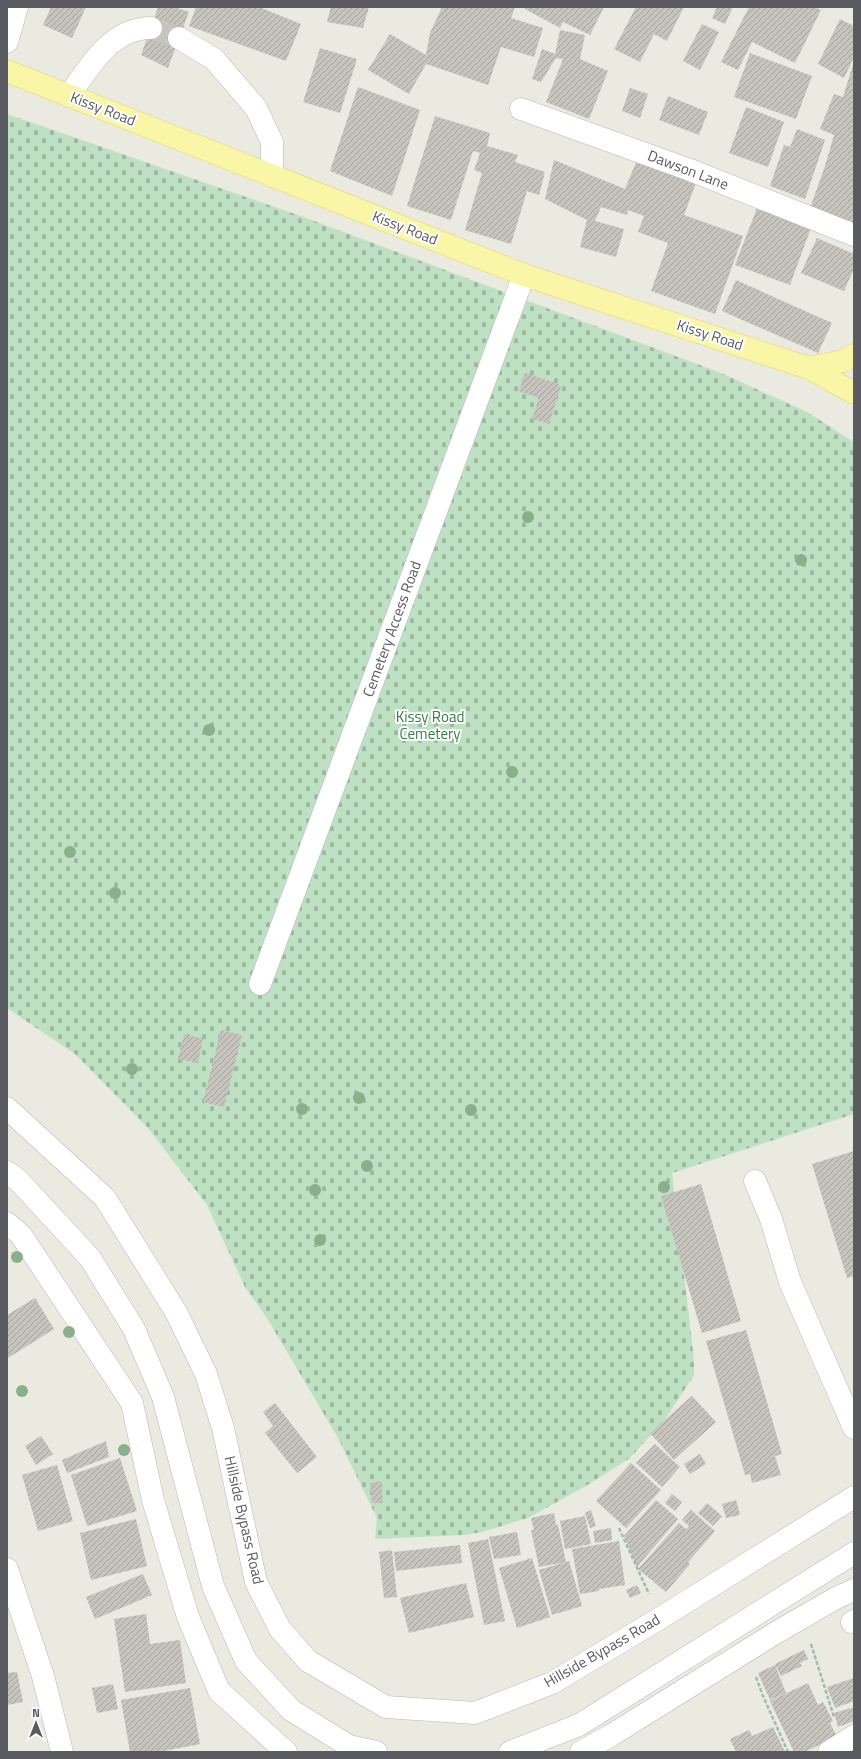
<svg xmlns="http://www.w3.org/2000/svg" width="861" height="1759" font-family="'Titillium Web',sans-serif">
<style>
.cemetery{fill:url(#cemetery-stones)}
.building{fill:url(#building-hatch)}
.lines{fill:none;stroke-linecap:round;stroke-linejoin:round}
.minor-tunnel{stroke:#c6c6c0;stroke-width:22;stroke-dasharray:22 11;stroke-linecap:butt}
.minor-casing{stroke:#b6b7bc;stroke-width:23}
.major-casing{stroke:#e6d35d;stroke-width:23}
.path{stroke:#98c1a9;stroke-width:2.5;stroke-dasharray:4 2;stroke-linecap:butt}
.minor{stroke:#fff;stroke-width:22}
.major{stroke:#f9f7a7;stroke-width:22}
.tree{fill:#89af8b}
.labels{text-anchor:middle;stroke-width:4;stroke-linejoin:round;paint-order:stroke}
.street-label{font-size:15px;fill:#595b60;stroke:#fff}
.park-label{font-size:15px;fill:#397e46;stroke:#fff}
</style>
<defs>
<pattern id="cemetery-stones" width="16" height="16" patternUnits="userSpaceOnUse"><rect width="16" height="16" fill="#bde1c2"/><path d="M2 7V4a2 2 0 0 1 4 0v3zM10 15v-3a2 2 0 0 1 4 0v3z" fill="#9db9a1"/></pattern>
<pattern id="building-hatch" width="6" height="6" patternUnits="userSpaceOnUse"><rect width="6" height="6" fill="#c6c4bd"/><path d="M-1 1l2-2M0 6l6-6M5 7l2-2" fill="none" stroke="#a4a29d"/></pattern>
</defs>
<rect width="100%" height="100%" fill="#ebeae0"/>
<!-- cemetery -->
<polygon class="cemetery" points="7,114 298,215 721,373 807,412 854,442 854,1114 672,1173 694,1359 694,1375 666,1418 630,1458 586,1486 528,1518 482,1532 464,1535 375,1539 377,1518 338,1438 267,1318 245,1287 207,1205 148,1128 75,1054 7,1008"/>
<!-- building -->
<g class="building">
<polygon points="51,7 86,7 72,38 43,25"/>
<polygon points="158,7 174,7 189,12 168,68 141,55"/>
<polygon points="196,7 259,7 301,24 286,61 189,26"/>
<polygon points="331,7 369,7 363,28 327,22"/>
<polygon points="442,7 515,7 511,18 543,28 534,57 501,47 488,85 426,64 409,94 368,70 390,34 426,55 430,33"/>
<polygon points="526,7 604,7 590,35 563,22 560,28 525,9"/>
<polygon points="636,7 684,7 667,41 654,34 640,62 614,49"/>
<polygon points="717,7 733,7 725,24 712,18"/>
<polygon points="749,7 814,7 821,10 795,63 752,42 738,70 721,62"/>
<polygon points="840,19 854,26 854,57 844,78 818,64"/>
<polygon points="702,24 719,32 700,70 683,61"/>
<polygon points="560,30 585,35 580,59 608,71 589,119 546,102 563,59 556,58 541,82 532,79 542,49 555,54"/>
<polygon points="320,48 357,59 340,113 303,102"/>
<polygon points="750,53 812,76 796,119 734,97"/>
<polygon points="854,61 854,227 809,211 825,166 834,135 820,129 834,94 843,97"/>
<polygon points="358,87 420,110 392,196 330,171"/>
<polygon points="630,88 648,94 640,118 622,111"/>
<polygon points="668,96 708,112 699,135 659,120"/>
<polygon points="746,107 784,122 768,167 729,153"/>
<polygon points="435,116 490,133 487,146 518,155 515,162 545,172 539,195 527,191 511,244 465,230 482,173 474,170 480,153 473,151 451,220 407,206"/>
<polygon points="797,129 825,140 805,199 770,186 784,145 790,147"/>
<polygon points="554,160 625,189 637,160 696,183 684,215 743,236 715,314 651,291 668,243 638,232 644,216 628,210 627,215 601,207 595,221 624,229 616,257 580,247 587,220 545,199"/>
<polygon points="757,208 811,228 790,285 735,265"/>
<polygon points="817,238 854,254 854,269 844,291 801,273"/>
<polygon points="736,280 832,323 818,353 722,311"/>
<polygon points="525,373 559,384 558,386 561,387 549,424 532,419 539,398 519,391"/>
<polygon points="221,1030 242,1035 224,1107 203,1102"/>
<polygon points="184,1034 203,1039 198,1063 178,1059"/>
<polygon points="854,1151 854,1276 847,1278 812,1164"/>
<polygon points="701,1184 741,1321 702,1333 661,1196"/>
<polygon points="35,1298 54,1329 8,1358 7,1315"/>
<polygon points="746,1330 782,1454 775,1456 781,1475 752,1483 750,1474 745,1475 706,1341"/>
<polygon points="692,1396 716,1422 674,1460 650,1433"/>
<polygon points="275,1403 317,1457 297,1473 265,1433 273,1426 263,1412"/>
<polygon points="41,1436 53,1454 36,1465 25,1446"/>
<polygon points="106,1441 109,1457 67,1473 62,1460"/>
<polygon points="655,1444 680,1467 662,1487 636,1463"/>
<polygon points="700,1454 706,1464 690,1474 684,1464"/>
<polygon points="120,1458 137,1511 87,1526 71,1475"/>
<polygon points="631,1463 661,1490 626,1528 596,1501"/>
<polygon points="57,1465 73,1521 38,1531 22,1475"/>
<polygon points="381,1481 383,1502 372,1503 370,1483"/>
<polygon points="672,1494 682,1502 675,1511 665,1503"/>
<polygon points="656,1500 678,1519 637,1567 624,1536"/>
<polygon points="736,1500 740,1515 726,1518 722,1504"/>
<polygon points="707,1503 722,1516 713,1526 698,1513"/>
<polygon points="591,1510 596,1526 590,1528 585,1513"/>
<polygon points="691,1510 715,1531 688,1562 690,1564 666,1592 638,1569 679,1523 686,1529 689,1526 682,1520"/>
<polygon points="554,1513 556,1525 558,1525 566,1562 539,1567 531,1530 534,1530 531,1518"/>
<polygon points="585,1516 591,1544 565,1549 560,1521"/>
<polygon points="136,1519 147,1566 91,1580 80,1533"/>
<polygon points="611,1528 612,1540 595,1543 593,1531"/>
<polygon points="517,1532 521,1555 494,1559 489,1537"/>
<polygon points="488,1539 505,1621 484,1625 468,1543"/>
<polygon points="619,1541 625,1585 599,1589 599,1591 580,1594 572,1549"/>
<polygon points="460,1545 462,1563 396,1571 394,1552"/>
<polygon points="392,1550 397,1597 384,1598 379,1552"/>
<polygon points="532,1558 550,1617 517,1628 499,1568"/>
<polygon points="569,1561 582,1606 552,1615 539,1570"/>
<polygon points="143,1574 152,1595 95,1619 86,1597"/>
<polygon points="466,1583 474,1617 409,1633 400,1598"/>
<polygon points="637,1585 641,1593 630,1598 626,1590"/>
<polygon points="146,1614 150,1644 180,1640 186,1683 125,1692 114,1619"/>
<polygon points="804,1650 808,1659 800,1663 802,1666 781,1676 775,1664"/>
<polygon points="775,1665 786,1693 770,1700 758,1673"/>
<polygon points="17,1672 23,1702 7,1705 7,1673"/>
<polygon points="854,1678 854,1701 835,1708 827,1687"/>
<polygon points="808,1683 818,1705 823,1702 833,1721 830,1723 837,1737 804,1752 794,1752 770,1701"/>
<polygon points="113,1684 118,1709 97,1713 92,1688"/>
<polygon points="190,1688 200,1744 158,1752 130,1752 121,1700"/>
<polygon points="854,1707 854,1721 838,1727 834,1713"/>
<polygon points="773,1727 785,1752 736,1752 730,1739 749,1730 752,1736"/>
</g>
<g class="lines">
<!-- minor-tunnel -->
<polyline class="minor-tunnel" points="151,28 179,38"/>
<defs>
<g id="minor">
<polyline points="179,38 214,59 256,108 272,142 272,176"/>
<polyline points="7,42 17,7"/>
<path d="M69,96C89,67 111,28 151,28"/>
<polyline points="521,109 690,170 854,235"/>
<polyline points="260,984 524,275"/>
<polyline points="7,1108 105,1198 176,1312 206,1374 223,1428 256,1582 280,1629 308,1661 386,1707 475,1713 552,1683 662,1617 854,1497"/>
<polyline points="7,1172 18,1180 90,1258 134,1329 163,1397 213,1586 246,1661 291,1710 349,1746 376,1752"/>
<polyline points="755,1181 771,1219 790,1282 854,1428"/>
<polyline points="7,1223 21,1235 132,1403 153,1500 188,1617 219,1691 286,1752"/>
<polyline points="7,1569 43,1676 62,1752"/>
<polyline points="852,1622 854,1621"/>
<polyline points="510,1752 579,1725 854,1553"/>
<polyline points="581,1752 610,1736 777,1632 836,1598 854,1590"/>
<polyline points="829,1752 854,1736"/>
</g>
<g id="major">
<polyline points="7,71 524,275 809,368 854,393"/>
<polyline points="809,368 843,361 854,355"/>
</g>
</defs>
<!-- minor casing -->
<use href="#minor" class="minor-casing"/>
<!-- major casing -->
<use href="#major" class="major-casing"/>
<!-- path -->
<g class="path">
<polyline points="619,1528 649,1594"/>
<polyline points="811,1644 834,1717"/>
<polyline points="756,1677 763,1696 788,1752"/>
</g>
<!-- minor -->
<use href="#minor" class="minor"/>
<!-- major -->
<use href="#major" class="major"/>
</g>
<!-- trees -->
<g class="tree">
<circle cx="528" cy="517" r="6"/>
<circle cx="801" cy="560" r="6"/>
<circle cx="209" cy="730" r="6"/>
<circle cx="512" cy="772" r="6"/>
<circle cx="70" cy="852" r="6"/>
<circle cx="115" cy="893" r="6"/>
<circle cx="132" cy="1069" r="6"/>
<circle cx="359" cy="1098" r="6"/>
<circle cx="302" cy="1109" r="6"/>
<circle cx="471" cy="1110" r="6"/>
<circle cx="367" cy="1166" r="6"/>
<circle cx="664" cy="1187" r="6"/>
<circle cx="315" cy="1190" r="6"/>
<circle cx="320" cy="1240" r="6"/>
<circle cx="17" cy="1257" r="6"/>
<circle cx="69" cy="1332" r="6"/>
<circle cx="22" cy="1391" r="6"/>
<circle cx="124" cy="1450" r="6"/>
</g>
<g class="labels">
<!-- street labels -->
<g class="street-label">
<text transform="translate(103 109) rotate(21)" y="5">Kissy Road</text>
<text transform="translate(688 170) rotate(21)" y="5">Dawson Lane</text>
<text transform="translate(405 228) rotate(21)" y="5">Kissy Road</text>
<text transform="translate(710 335) rotate(18)" y="5">Kissy Road</text>
<text transform="translate(392 629) rotate(-70)" y="5">Cemetery Access Road</text>
<text transform="translate(244 1520) rotate(77)" y="5">Hillside Bypass Road</text>
<text transform="translate(602 1651) rotate(-30)" y="5">Hillside Bypass Road</text>
</g>
<!-- park labels -->
<g class="park-label">
<text x="430" y="722">Kissy Road<tspan x="430" dy="17">Cemetery</tspan></text>
</g>
</g>
<!-- border -->
<rect width="861" height="1759" fill="none" stroke="#595b60" stroke-width="16"/>
<!-- north arrow -->
<g transform="translate(36 1723)" stroke="#ffffff" stroke-width="3" paint-order="stroke">
<path d="M0-3L7 15L0 10L-7 15Z" fill="#595b60"/>
<text y="-6" font-size="11" font-weight="bold" text-anchor="middle" fill="#595b60">N</text>
</g>
</svg>
